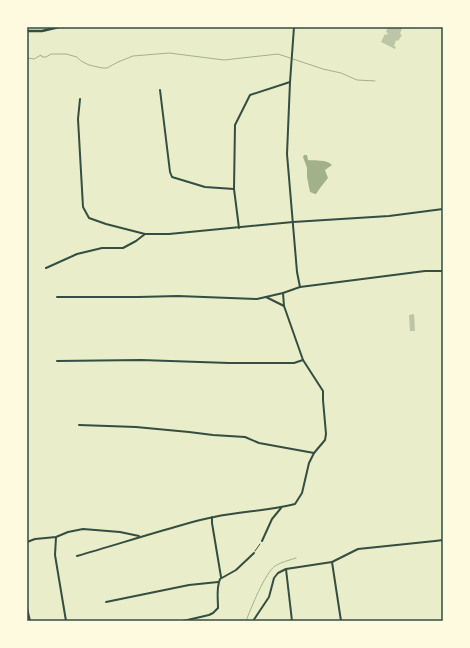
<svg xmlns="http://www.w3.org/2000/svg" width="470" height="648" font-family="Raleway,sans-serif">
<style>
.water{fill:#a3b18a}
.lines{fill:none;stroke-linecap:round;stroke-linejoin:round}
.stream{stroke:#a3b18a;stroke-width:1}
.building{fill:#bcc5a7}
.path{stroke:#344e41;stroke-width:1}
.minor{stroke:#344e41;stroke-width:2}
.tertiary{stroke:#344e41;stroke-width:2.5}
.neatline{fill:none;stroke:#344e41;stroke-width:1.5}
</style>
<rect width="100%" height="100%" fill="#e9edc9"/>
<!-- water -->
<path class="water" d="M304,155H307L308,160C316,161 326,159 332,165L325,170L328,178L320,188L316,194H315L310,192L307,177V168L303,157Z"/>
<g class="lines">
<!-- stream -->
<g class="stream">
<polyline points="27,58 34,59 41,55 42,57 46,57 51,54 66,54 77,57 81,61 89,65 102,68 107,68 118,62 133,56 169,53 224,60 278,54 290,58"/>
<polyline points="293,59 323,69 341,73 357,80 375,81"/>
<path d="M246,621C251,608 265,573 275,566C281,562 290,560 296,558"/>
</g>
</g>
<!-- building -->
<g class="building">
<polygon points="388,27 401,27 402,28 400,34 402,35 398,41 396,40 394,46 396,47 395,49 381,42 385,34 387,35 388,33 386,32"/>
<polygon points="414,314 415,331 410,331 409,315"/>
</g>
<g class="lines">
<!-- path -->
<polyline class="path" points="255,551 260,544"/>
<!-- minor -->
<g class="minor">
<polyline points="294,27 290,82 287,154 297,272 300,287"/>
<polyline points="160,90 170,172 172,177 205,187 234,189"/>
<polyline points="80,99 78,119 83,207 89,218 106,224 145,234"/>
<polyline points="239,228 234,189 235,125 250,95 290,82"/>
<polyline points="46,268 77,254 102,248 123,248 136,241 145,234 169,234 293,222 389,216 443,209"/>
<polyline points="57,297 138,297 178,296 257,299 283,293 300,287 425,271 443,271"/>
<polyline points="266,297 284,306 283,293"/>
<polyline points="57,361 141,360 229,363 294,363 303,360"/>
<polyline points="79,425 136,427 189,432 213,435 245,437 259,443 314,453"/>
<polyline points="212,517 212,523 221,577"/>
<polyline points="56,537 55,555 66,621"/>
<polyline points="262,541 272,519 281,508"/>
<polyline points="27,542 35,539 56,537 68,532 83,529 120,532 139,536"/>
<path d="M77,556C112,546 146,535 182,525C192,522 203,519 214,517C241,511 269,511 295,504L302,493L309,463L314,453L325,440L326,434L323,400V391L303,360L284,306"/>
<polyline points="332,562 341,621"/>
<polyline points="286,569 292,621"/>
<polyline points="106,602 189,585 218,582"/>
<polyline points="27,608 30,621"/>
<path d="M183,621L209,615L213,613L218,608C218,598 216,588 220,579L236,570L254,553"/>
<polyline points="253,621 269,597 274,578 278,573 286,569 332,562 358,549 435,541 443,540"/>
</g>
<!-- tertiary -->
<polyline class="tertiary" points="27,31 42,31 59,27"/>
</g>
<!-- border -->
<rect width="470" height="648" fill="none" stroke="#fefae0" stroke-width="56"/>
<rect x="28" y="28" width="414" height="592" class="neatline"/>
</svg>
